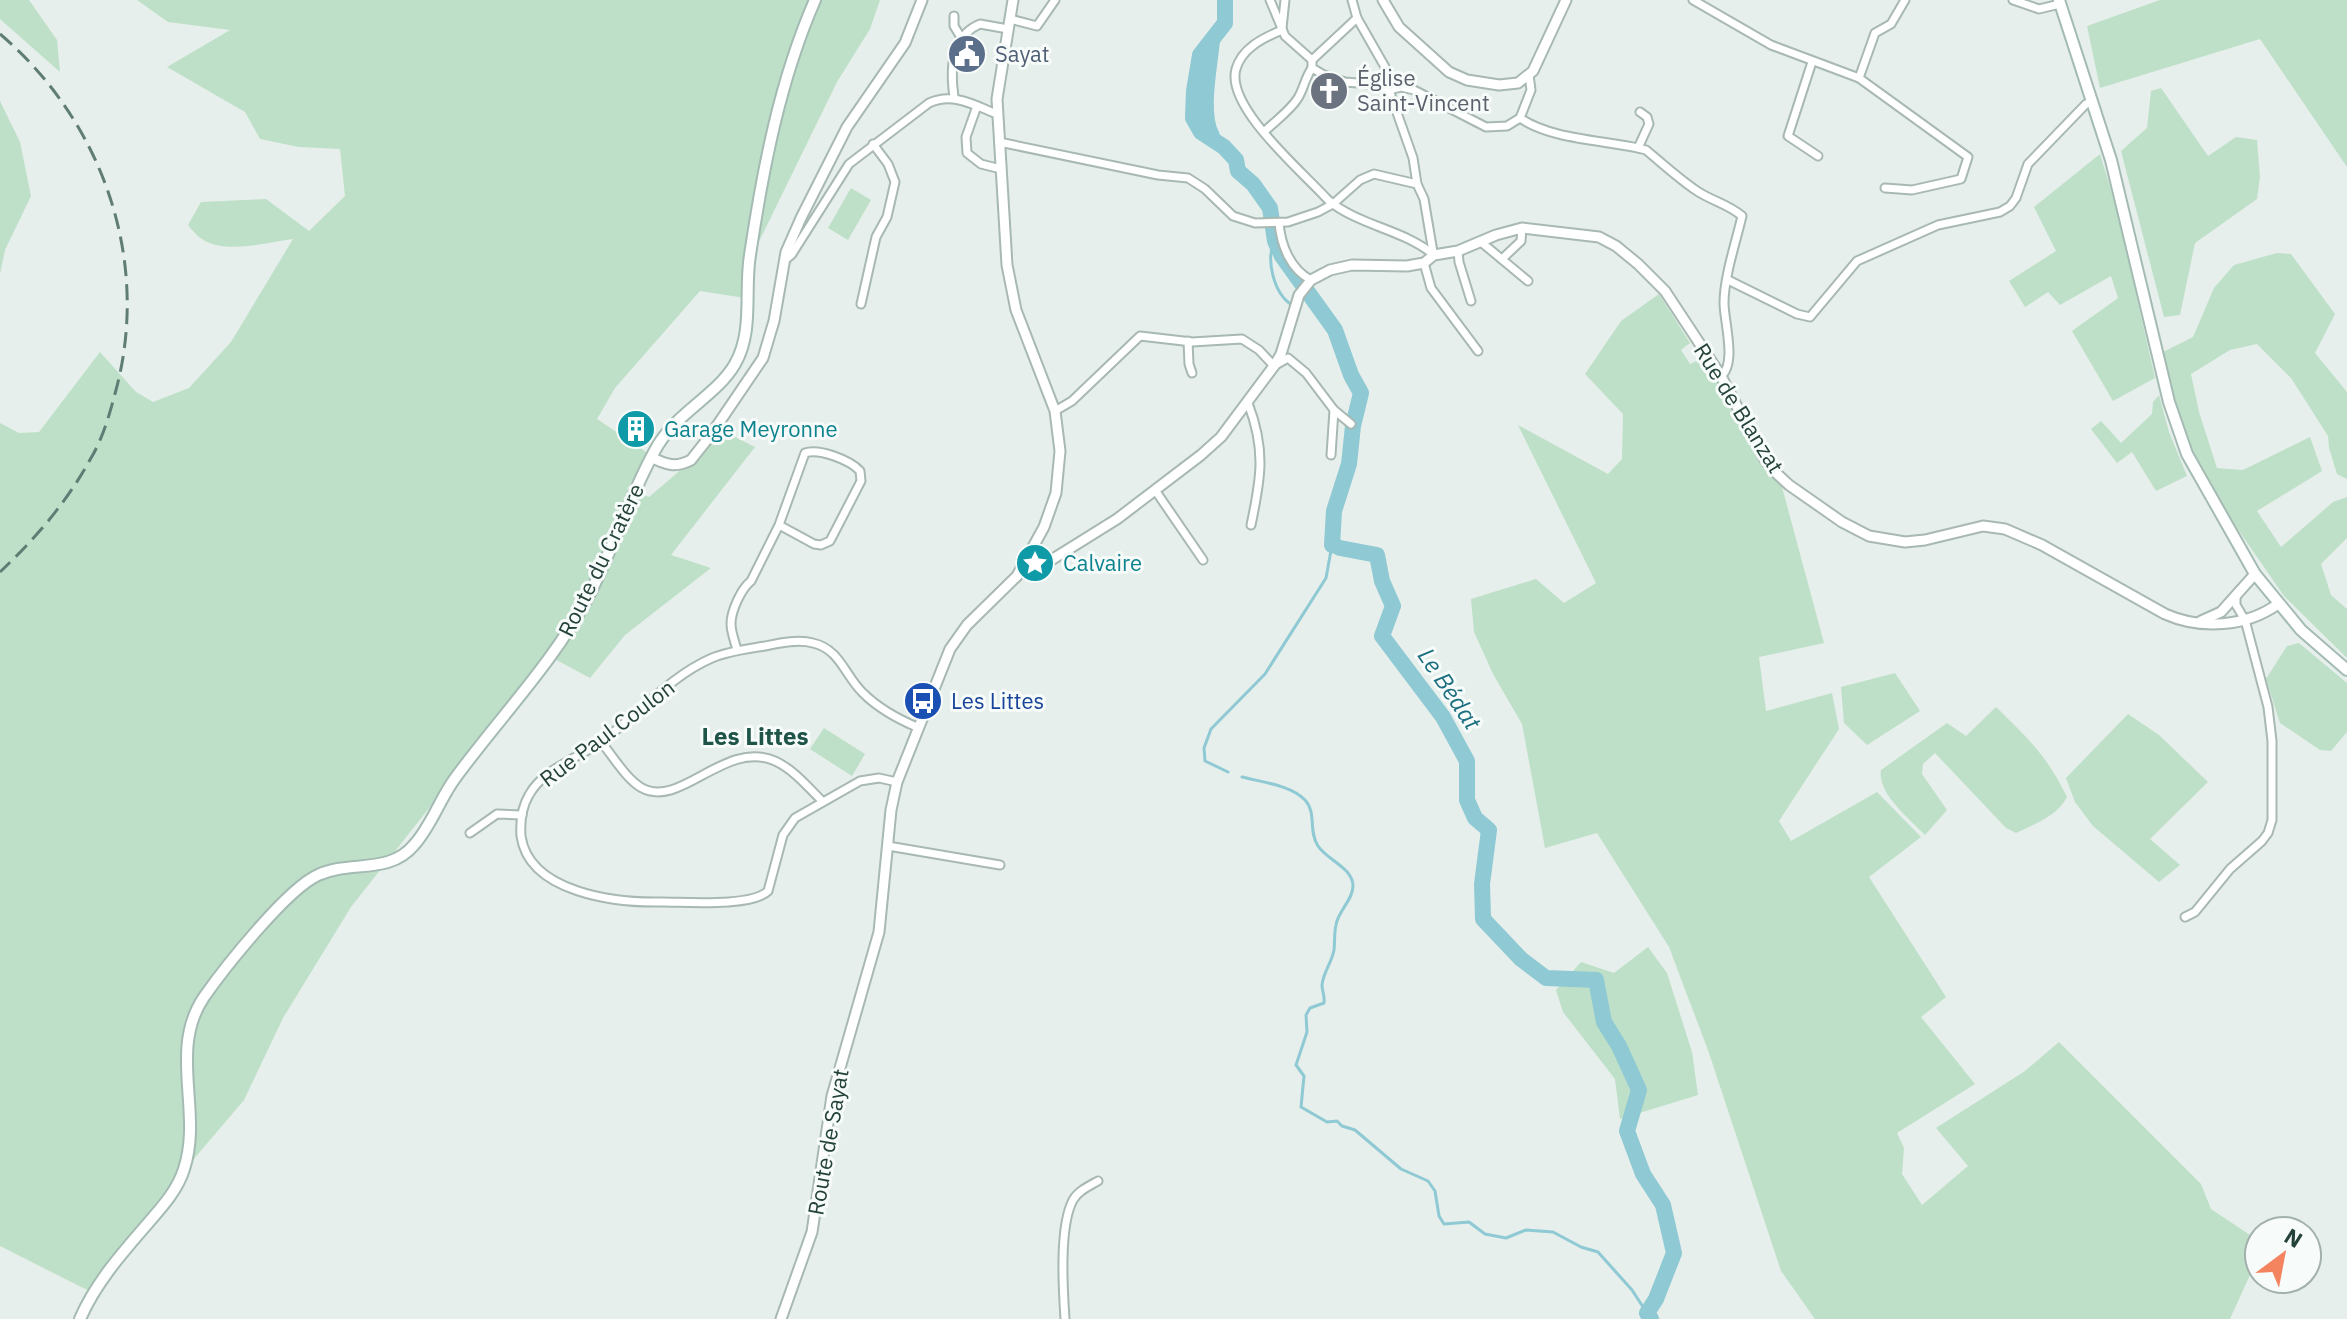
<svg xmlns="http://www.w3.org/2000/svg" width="2347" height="1319" font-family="'IBM Plex Sans',sans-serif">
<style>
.green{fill:#bfe0c8}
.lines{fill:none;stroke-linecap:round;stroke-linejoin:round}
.stream{stroke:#8ec9d4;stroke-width:3}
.river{stroke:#8ec9d4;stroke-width:16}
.minor-casing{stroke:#a8b8b2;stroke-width:11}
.tertiary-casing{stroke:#a8b8b2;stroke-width:13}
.secondary-casing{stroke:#a4bbb3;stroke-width:14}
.minor{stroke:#fff;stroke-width:7}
.tertiary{stroke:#fff;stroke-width:9}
.secondary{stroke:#fff;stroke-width:10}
.rail{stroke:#5f7d75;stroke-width:3;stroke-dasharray:16 8;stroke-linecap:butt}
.labels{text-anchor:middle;stroke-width:6;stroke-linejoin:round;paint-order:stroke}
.service-label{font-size:22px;fill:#4e5e75;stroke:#f7fbf9;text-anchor:start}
.worship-label{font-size:22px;fill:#5b616d;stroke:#f7fbf9;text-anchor:start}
.street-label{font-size:22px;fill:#24423a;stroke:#f7fbf9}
.culture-label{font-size:22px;fill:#0d838f;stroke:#f7fbf9;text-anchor:start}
.transit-label{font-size:22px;fill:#164399;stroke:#f7fbf9;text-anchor:start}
.water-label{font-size:24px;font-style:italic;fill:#1c6f80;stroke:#f7fbf9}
.neighbourhood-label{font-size:24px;font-weight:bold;fill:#1f5548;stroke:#f7fbf9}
</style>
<rect width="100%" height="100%" fill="#e6efeb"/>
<!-- green -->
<g class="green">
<polygon points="0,0 29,0 57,40 60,72 0,19"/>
<path d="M137,0H880L870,29L837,82L750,260L745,298L700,291L615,388L597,419L649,454L627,489L649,497L725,432L755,447L671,555L711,568L625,635L590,678L549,656L351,907L283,1018L244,1100L182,1173L93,1293L0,1246V423L19,433L39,432L100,352L136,392L153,402L189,388L231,342L293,239C269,242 225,255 202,239C197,236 192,230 188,225L201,202L266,199L309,231L345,196L340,149L299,147L260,139L245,112L167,67L230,30L168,22Z"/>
<polygon points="2160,0 2347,0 2347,167 2260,39 2100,88 2087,26"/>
<polygon points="2161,88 2208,156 2236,137 2257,140 2260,177 2257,199 2195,243 2180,315 2164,317 2121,151 2147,128 2151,91"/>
<polygon points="0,101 20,142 31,196 5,250 0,274"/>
<polygon points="2100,154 2117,210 2155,378 2113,401 2072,331 2118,298 2111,276 2060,305 2048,292 2025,307 2009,281 2056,251 2034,207"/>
<polygon points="851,188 871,200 848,240 828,228"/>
<polygon points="2277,253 2291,254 2335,314 2315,353 2347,392 2347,479 2337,474 2329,448 2328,436 2291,378 2257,344 2230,350 2191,374 2199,412 2217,468 2243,470 2310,437 2322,471 2257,511 2281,547 2333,502 2347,497 2347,538 2321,564 2331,595 2347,609 2347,658 2284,596 2212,492 2193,455 2172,393 2163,352 2193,337 2214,288 2234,265"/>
<polygon points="1659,294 1690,343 1681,350 1690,364 1700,359 1721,386 1758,461 1782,487 1824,643 1759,657 1766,711 1832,693 1839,729 1779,821 1791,841 1877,792 1921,837 1869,877 1946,997 1921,1017 1975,1084 1897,1133 1904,1148 1902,1174 1922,1205 1968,1166 1936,1128 2025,1071 2059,1042 2201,1184 2211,1209 2259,1241 2259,1255 2230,1319 1815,1319 1781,1271 1709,1053 1669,947 1597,833 1545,848 1522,724 1493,674 1474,632 1471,599 1536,579 1564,603 1596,583 1518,425 1608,474 1622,459 1623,414 1585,374 1621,321"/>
<polygon points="2159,395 2169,432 2187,476 2156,491 2132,452 2117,463 2091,429 2101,421 2121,443 2152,414 2153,402"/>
<polygon points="2299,643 2347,683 2347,732 2331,751 2320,750 2280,723 2266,679 2287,646"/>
<polygon points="1895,673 1920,711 1867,745 1844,723 1841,687"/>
<path d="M1996,707C2028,738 2047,756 2067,797C2056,817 2036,823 2016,833L2006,828L1935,753L1923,764L1922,774L1947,810L1925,835C1910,819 1877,794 1881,770L1947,723L1966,736Z"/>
<polygon points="2128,714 2159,735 2208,782 2150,839 2180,865 2159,882 2093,826 2075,802 2066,778"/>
<polygon points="824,728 865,754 852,776 810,749"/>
<polygon points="1648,947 1667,973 1692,1052 1698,1095 1620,1119 1615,1079 1563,1012 1556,990 1581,962 1614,973"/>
</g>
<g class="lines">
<!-- stream -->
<g class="stream">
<path d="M1275,241C1265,259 1274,294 1292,305"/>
<polyline points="1228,772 1205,761 1204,748 1211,729 1265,674 1326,578 1332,545"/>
<path d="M1242,777C1261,782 1291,785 1305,800C1317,813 1308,831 1318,846C1327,860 1353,868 1353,886C1353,900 1338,911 1336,925C1334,933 1335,942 1334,950C1332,962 1323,973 1322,985C1322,991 1325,996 1324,1003L1310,1008L1306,1015L1307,1032L1296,1065L1304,1076L1301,1107L1327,1122L1337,1121L1342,1126L1355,1130L1401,1169L1428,1181L1435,1191L1439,1216L1444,1224L1469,1222L1485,1234L1506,1238L1526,1230L1553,1232L1581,1247L1598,1252L1632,1290L1647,1313"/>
</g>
<!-- river -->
<g class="river">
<polyline points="1225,0 1225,23 1200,55 1194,91 1193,118 1201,132 1224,147 1236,160 1238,171 1253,184 1270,208 1275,241 1282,256 1335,330 1351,375 1361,393 1353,426 1349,464 1334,511 1332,545 1336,546"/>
<path d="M1212,136C1199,113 1210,66 1212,40"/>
<polyline points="1340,548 1377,555 1382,581 1393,606 1382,636 1443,717 1467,761 1467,800 1475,818 1489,830 1482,884 1483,919 1521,959 1546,978 1596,980 1604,1022 1619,1046 1639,1090 1627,1131 1643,1174 1663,1205 1674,1253 1656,1299 1647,1313 1651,1319"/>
</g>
<defs>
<g id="minor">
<polyline points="1270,0 1285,36 1312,60 1312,68 1324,75 1345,82 1370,84 1389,90 1401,87 1414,90 1486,127 1507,126 1520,118 1531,90 1529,75"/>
<polyline points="1352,0 1357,18 1385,67 1389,90 1413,158 1417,184 1424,199 1433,252"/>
<polyline points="1693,0 1771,45 1859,78"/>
<polyline points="2013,0 2039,9 2060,4"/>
<polyline points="954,16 954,26 962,39"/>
<polyline points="1010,19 1037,26 1055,0"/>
<polyline points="1282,28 1285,0"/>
<path d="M1282,30C1263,38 1242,48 1236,69C1225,107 1304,173 1328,200C1359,226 1403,229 1434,255"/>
<polyline points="1312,60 1357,18"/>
<polyline points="1812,62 1788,136 1818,156"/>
<path d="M954,97C950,70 951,36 980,24L1008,29"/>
<polyline points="977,106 966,137 967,153 981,164 1001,169"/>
<path d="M1640,112L1647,117L1649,124L1638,148L1646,150C1663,164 1679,179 1697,191C1712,201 1728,204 1742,216C1736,242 1724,277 1724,303C1724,321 1737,364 1721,376"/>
<path d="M1520,118C1550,139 1602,140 1638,148"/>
<path d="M1264,132C1275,121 1290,111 1298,98C1304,88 1305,78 1312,68"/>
<polyline points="999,142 1158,175 1188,178 1205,189 1233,216 1255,223 1288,222 1318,212 1333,204 1360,180 1374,174 1417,184"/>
<polyline points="1885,188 1912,190 1961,179 1968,157 1859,78 1875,33 1891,24 1905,0"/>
<path d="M1279,223C1281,245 1290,269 1311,280"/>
<polyline points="1481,242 1528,281"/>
<polyline points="1458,251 1459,262 1471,301"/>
<polyline points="1502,259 1521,241 1522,228"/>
<path d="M784,261L792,254L849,164L929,103C953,92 974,105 997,114"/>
<polyline points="1424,263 1431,288 1478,351"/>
<polyline points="1728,280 1797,314 1810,317 1857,261 1938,225 2000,212 2010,206 2016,198 2028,164 2086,104 2093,101"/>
<polyline points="861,304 876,237 887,217 895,182 888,164 873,144"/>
<polyline points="1188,341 1189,364 1192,373"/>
<path d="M1248,403C1266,450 1261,478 1251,525"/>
<polyline points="1334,410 1351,424"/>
<polyline points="1055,411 1072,401 1140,336 1192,342 1242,339 1259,350 1274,366 1288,358 1306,373 1334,410 1331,455"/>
<polyline points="1155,490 1203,560"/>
<path d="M737,650C735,642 731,632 731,624C731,611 741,589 751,581L779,525L805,453C819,448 850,460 860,471L861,481L830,541L821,545L814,544L779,525"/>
<path d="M601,742C613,756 626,779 642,788C681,809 725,739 775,761C793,769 808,787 822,801"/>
<path d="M897,782L879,778L860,781L795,818L783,835L768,891C752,907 686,902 662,902C616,903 529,893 521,836C520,822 522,807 529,795C543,769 578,758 601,742C638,715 670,676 712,658C729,651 747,649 765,646C780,643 798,639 813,643C840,649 845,676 863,693C877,707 900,720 919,728"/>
<polyline points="470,833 497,814 522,815"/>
<polyline points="888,846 1000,865"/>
<polyline points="2185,917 2195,912 2230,869 2262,841 2268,833 2272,820 2272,741 2268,707 2245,620 2236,605 2236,595"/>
<path d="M1065,1319C1063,1289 1059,1226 1073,1200C1078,1191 1089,1186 1098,1181"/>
</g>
<g id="tertiary">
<polyline points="1383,0 1399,27 1449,72 1467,80 1499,85 1518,83 1533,71 1566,0"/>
<path d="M651,457C666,465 676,468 691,460L710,436L763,358L774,321L786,252L801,218L847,127L905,43L922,0"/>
<path d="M1021,571L1032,572L1117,519L1201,455L1221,437L1274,366L1281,354L1299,295L1311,280L1330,270L1352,265L1407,266L1424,263L1434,255L1458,251L1496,235L1522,228L1599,237L1616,246L1638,264L1665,291L1721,376L1764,458L1775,472L1789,485L1842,522L1869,536L1905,542L1925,540L1983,526L2005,529L2042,545L2165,614C2201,630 2246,627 2278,604"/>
<polyline points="2201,621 2221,612 2255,574"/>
<polyline points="781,1319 812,1232 832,1096 879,932 891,810 897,782 950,649 967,625 1017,576 1044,527 1056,493 1060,451 1055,411 1016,310 1007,265 997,99 1013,0"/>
</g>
<g id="secondary">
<polyline points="2059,0 2111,160 2169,402 2187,454 2255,574 2301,630 2347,670"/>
<path d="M80,1319C96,1282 123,1252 149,1222C163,1206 178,1189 184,1169C203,1112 168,1050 204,997C225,967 287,889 318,875C350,860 389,875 414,845C432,825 440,798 456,777C500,717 553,663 588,597C614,548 630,493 658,445C679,411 717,395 735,364C754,331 744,291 750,255C763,168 780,80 815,0"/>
</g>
</defs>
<!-- minor casing -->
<use href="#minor" class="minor-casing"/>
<!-- tertiary casing -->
<use href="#tertiary" class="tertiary-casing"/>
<!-- secondary casing -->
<use href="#secondary" class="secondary-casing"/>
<!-- minor -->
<use href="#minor" class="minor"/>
<!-- tertiary -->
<use href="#tertiary" class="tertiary"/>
<!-- secondary -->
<use href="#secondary" class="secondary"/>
<!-- rail -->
<path class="rail" d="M0,34C102,121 151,259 116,390C110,413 103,438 91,458C67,502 36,538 0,572"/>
</g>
<!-- icons -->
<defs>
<symbol id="civic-disc" viewBox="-11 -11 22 22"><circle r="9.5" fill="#5c6f8a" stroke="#f7fbf9"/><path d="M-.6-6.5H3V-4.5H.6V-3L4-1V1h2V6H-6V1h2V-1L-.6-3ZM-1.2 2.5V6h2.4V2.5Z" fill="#fff"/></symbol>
<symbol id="church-disc" viewBox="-11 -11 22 22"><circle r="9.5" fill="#6b7280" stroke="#f7fbf9"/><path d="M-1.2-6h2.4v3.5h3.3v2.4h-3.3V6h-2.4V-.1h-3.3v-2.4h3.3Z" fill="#fff"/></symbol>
<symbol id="building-disc" viewBox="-11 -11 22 22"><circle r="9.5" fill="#0f9aa8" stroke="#f7fbf9"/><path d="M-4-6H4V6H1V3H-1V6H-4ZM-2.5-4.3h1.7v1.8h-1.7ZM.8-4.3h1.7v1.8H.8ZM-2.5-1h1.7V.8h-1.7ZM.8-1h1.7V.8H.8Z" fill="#fff"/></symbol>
<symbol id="sight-disc" viewBox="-11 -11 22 22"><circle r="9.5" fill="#0f9aa8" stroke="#f7fbf9"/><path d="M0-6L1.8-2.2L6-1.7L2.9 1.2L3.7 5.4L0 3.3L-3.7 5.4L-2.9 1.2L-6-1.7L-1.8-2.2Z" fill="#fff"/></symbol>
<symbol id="bus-disc" viewBox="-11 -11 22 22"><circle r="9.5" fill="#1a4fb4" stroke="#f7fbf9"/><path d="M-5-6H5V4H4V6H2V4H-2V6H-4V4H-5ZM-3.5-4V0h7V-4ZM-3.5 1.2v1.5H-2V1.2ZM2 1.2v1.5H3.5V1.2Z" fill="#fff"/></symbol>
</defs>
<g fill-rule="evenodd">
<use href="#civic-disc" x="945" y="32" width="44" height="44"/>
<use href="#church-disc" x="1307" y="69" width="44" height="44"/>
<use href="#building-disc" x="614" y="407" width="44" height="44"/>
<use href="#sight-disc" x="1013" y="541" width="44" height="44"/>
<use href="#bus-disc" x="901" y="679" width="44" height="44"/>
</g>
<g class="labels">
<!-- service labels -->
<g class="service-label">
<text x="995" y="62">Sayat</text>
</g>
<!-- worship labels -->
<g class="worship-label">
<text x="1357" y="86">Église<tspan x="1357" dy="25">Saint-Vincent</tspan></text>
</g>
<!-- street labels -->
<g class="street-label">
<text transform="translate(1739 408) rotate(58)" y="8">Rue de Blanzat</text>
<text transform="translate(601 560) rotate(-64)" y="8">Route du Cratère</text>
<text transform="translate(607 733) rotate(-37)" y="8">Rue Paul Coulon</text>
<text transform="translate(828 1142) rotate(-80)" y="8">Route de Sayat</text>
</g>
<!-- culture labels -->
<g class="culture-label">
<text x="664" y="437">Garage Meyronne</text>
<text x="1063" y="571">Calvaire</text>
</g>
<!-- transit labels -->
<g class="transit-label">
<text x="951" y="709">Les Littes</text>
</g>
<!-- water labels -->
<g class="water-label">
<text transform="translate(1449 689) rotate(56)" y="8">Le Bédat</text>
</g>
<!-- neighbourhood labels -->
<g class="neighbourhood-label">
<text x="755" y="745">Les Littes</text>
</g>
</g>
<!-- north arrow -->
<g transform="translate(2283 1255) rotate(32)"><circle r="38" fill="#f7fbf9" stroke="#a3b1ad" stroke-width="2"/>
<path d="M0-6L14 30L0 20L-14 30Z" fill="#f4845f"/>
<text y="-12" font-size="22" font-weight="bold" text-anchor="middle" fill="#24423a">N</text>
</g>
</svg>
